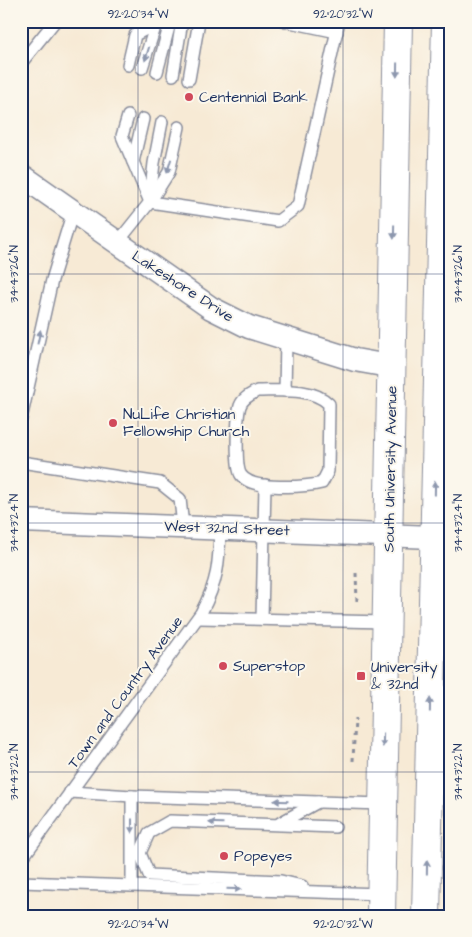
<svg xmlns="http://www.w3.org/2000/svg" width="472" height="937" font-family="'Architects Daughter',sans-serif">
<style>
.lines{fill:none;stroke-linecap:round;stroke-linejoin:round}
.lane-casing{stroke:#898c9a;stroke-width:14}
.street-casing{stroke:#898c9a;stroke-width:25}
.secondary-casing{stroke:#898c9a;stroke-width:30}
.path{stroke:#898c9a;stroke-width:3;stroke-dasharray:4 4;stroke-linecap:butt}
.lane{stroke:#fff;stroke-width:11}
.street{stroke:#fff;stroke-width:22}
.secondary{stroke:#fff;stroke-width:28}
.oneway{fill:#8d97ae}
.ticks{fill:none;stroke:#1b2f5e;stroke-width:1;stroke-opacity:0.45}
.poi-dot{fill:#d1495b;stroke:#fbf7ec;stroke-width:2}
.labels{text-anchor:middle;stroke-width:4;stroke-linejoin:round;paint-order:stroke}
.poi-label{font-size:15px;fill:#1b2f5e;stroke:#fbf7ec;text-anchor:start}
.street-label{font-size:15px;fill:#1b2f5e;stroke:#fbf7ec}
.neatline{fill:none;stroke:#1b2f5e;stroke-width:2}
.ticks-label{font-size:12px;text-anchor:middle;fill:#1b2f5e}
</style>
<rect width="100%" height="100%" fill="#fbf7ec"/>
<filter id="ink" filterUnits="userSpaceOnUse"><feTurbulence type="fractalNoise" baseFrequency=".02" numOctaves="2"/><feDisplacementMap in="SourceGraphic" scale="10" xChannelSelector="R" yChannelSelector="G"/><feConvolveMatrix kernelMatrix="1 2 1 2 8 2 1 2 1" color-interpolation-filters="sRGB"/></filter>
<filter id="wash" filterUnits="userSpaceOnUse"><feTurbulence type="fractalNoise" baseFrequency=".0096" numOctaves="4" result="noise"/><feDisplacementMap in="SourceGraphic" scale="20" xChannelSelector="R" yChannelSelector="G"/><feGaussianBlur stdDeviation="1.12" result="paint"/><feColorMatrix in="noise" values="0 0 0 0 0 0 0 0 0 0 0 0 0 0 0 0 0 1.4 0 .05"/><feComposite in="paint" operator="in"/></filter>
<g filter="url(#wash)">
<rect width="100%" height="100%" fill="#f7ead5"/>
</g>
<g filter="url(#ink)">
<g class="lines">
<defs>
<g id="lane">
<polyline points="285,21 337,32"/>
<polyline points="21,63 55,21"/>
<polyline points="128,65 135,35 156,24 156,21"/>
<polyline points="142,68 156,24 173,21"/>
<polyline points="157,72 170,23"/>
<polyline points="173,75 182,21"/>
<polyline points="189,79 199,21"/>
<polyline points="128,116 122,136 150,202"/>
<polyline points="133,162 143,119"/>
<polyline points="21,196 30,181"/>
<polyline points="150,198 154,163 162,122"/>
<polyline points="150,202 169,172 179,127"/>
<polyline points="118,242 150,202 278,221 298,206 339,21"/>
<path d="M257,391C279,391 312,387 329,404L328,471L322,483C305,487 252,491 241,475C235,467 237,416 240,406C243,398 250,395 257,391Z"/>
<polyline points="285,391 286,340"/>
<polyline points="21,419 52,280 73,211"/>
<polyline points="21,462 160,483 180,499 183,526"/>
<polyline points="198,618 386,622"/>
<polyline points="262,619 265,485"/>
<polyline points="70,792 132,796"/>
<polyline points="280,823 318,802"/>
<path d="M21,860L201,613C218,581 219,564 220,528"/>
<polyline points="21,882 132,886"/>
<polyline points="302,886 281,881 149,875 140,853 149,833 170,821 335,827"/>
<polyline points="381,894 132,886 132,796 382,804"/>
</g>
<g id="street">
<polyline points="21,175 211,308 249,327 355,360 383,365 392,365"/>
<polyline points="21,521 433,537"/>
</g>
<g id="secondary">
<polyline points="381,916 398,21"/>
<polyline points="426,916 446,21"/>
</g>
</defs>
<!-- lane casing -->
<use href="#lane" class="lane-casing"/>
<!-- street casing -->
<use href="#street" class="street-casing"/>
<!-- secondary casing -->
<use href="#secondary" class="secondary-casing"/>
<!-- path -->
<g class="path">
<polyline points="356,573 357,602"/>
<polyline points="353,761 355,719"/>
</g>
<!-- lane -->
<use href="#lane" class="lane"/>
<!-- street -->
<use href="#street" class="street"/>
<!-- secondary -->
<use href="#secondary" class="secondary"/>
</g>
<!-- one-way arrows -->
<defs><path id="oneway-solid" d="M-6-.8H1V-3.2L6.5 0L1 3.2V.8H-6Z" transform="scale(1.25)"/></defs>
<g class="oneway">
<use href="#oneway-solid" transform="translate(147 54) rotate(107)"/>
<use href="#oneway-solid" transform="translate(397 70) rotate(91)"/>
<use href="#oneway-solid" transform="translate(169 166) rotate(107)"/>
<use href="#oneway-solid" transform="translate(394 232) rotate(91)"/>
<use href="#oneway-solid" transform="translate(39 337) rotate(-78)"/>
<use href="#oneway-solid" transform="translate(435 488) rotate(-89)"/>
<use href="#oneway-solid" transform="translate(430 705) rotate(-89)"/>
<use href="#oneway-solid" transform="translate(383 740) rotate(91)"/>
<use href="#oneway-solid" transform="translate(281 801) rotate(-178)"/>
<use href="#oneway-solid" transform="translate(216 823) rotate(-178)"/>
<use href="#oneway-solid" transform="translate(132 826) rotate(90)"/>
<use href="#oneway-solid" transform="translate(427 867) rotate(-89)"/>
<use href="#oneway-solid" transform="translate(234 889) rotate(2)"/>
</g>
</g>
<!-- ticks -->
<path class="ticks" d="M138,21V916M343,21V916M21,24H451M21,274H451M21,523H451M21,772H451"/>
<!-- markers -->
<g class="poi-dot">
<circle cx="189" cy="97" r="5"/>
<circle cx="113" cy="423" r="5"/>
<circle cx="223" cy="666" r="5"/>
<rect x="356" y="671" width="10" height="10" rx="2.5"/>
<circle cx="224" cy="856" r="5"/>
</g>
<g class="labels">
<!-- poi labels -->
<g class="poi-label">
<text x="199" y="102">Centennial Bank</text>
<text x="123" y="419">NuLife Christian<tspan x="123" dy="17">Fellowship Church</tspan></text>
<text x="233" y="671">Superstop</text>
<text x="371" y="672">University<tspan x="371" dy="17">&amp; 32nd</tspan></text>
<text x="234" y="861">Popeyes</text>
</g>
<!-- street labels -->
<g class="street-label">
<text transform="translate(183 286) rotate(33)" y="5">Lakeshore Drive</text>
<text transform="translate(390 469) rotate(-89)" y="5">South University Avenue</text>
<text transform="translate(227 528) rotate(2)" y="5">West 32nd Street</text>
<text transform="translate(125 692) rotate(-54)" y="5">Town and Country Avenue</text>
</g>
</g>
<!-- margin -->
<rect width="472" height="937" fill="none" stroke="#fbf7ec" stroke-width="55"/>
<rect x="28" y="28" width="416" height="882" class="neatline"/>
<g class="ticks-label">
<text x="138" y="18">92°20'34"W</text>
<text x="343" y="18">92°20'32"W</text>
<text transform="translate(14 274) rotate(-90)" y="4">34°43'26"N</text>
<text transform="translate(458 274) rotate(-90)" y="4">34°43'26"N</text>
<text transform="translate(14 523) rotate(-90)" y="4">34°43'24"N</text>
<text transform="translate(458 523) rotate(-90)" y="4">34°43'24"N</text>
<text transform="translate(14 772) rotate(-90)" y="4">34°43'22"N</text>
<text transform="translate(458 772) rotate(-90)" y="4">34°43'22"N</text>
<text x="138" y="928">92°20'34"W</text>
<text x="343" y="928">92°20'32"W</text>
</g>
</svg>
